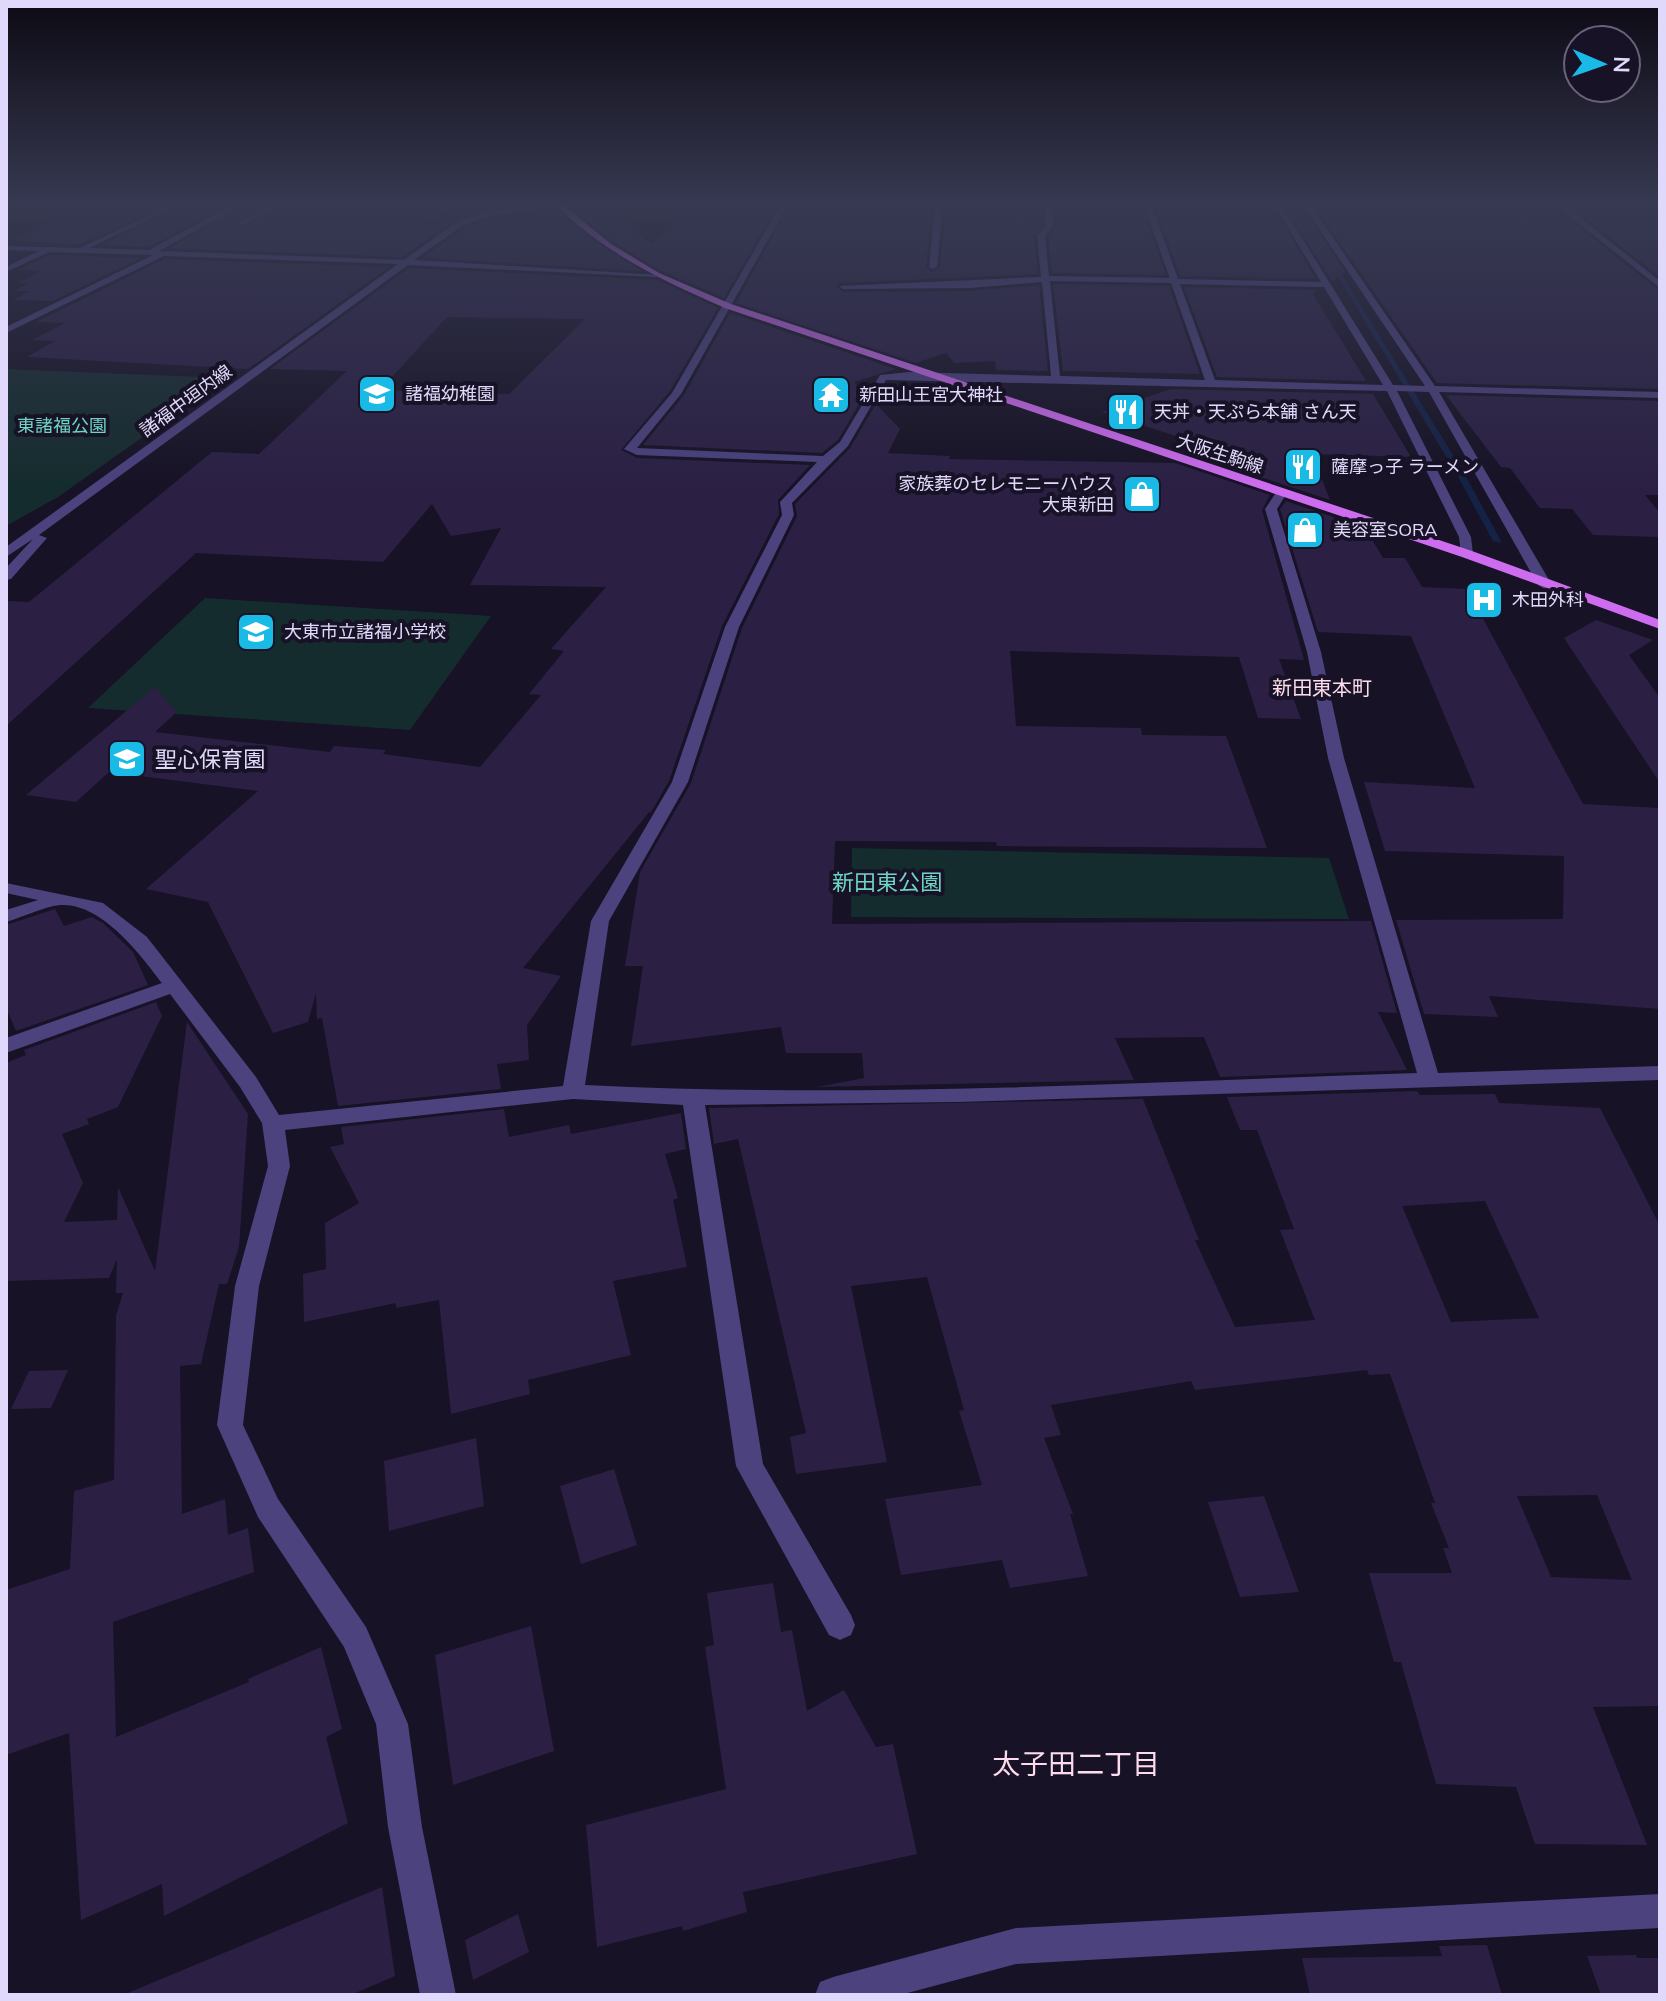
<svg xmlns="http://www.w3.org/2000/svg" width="1666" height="2001" font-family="Mulish,'Noto Sans JP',sans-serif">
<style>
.green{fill:#152c2e}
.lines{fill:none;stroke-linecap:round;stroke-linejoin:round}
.stream{fill:#142246;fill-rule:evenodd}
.building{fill:#2b2044;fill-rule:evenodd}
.minor{fill:#4b427e;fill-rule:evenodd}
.major{fill:#cd6cef;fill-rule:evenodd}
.labels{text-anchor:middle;stroke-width:8;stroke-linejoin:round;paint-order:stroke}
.far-poi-label{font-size:18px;fill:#e1d9fb;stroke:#171225;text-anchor:start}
.far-street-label{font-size:18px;fill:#e1d9fb;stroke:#171225}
.far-park-label{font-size:18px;fill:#6dd4c6;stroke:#171225}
.far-neighbourhood-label{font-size:20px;fill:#fbdbec;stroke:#171225}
.poi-label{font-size:22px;fill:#e1d9fb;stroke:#171225;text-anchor:start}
.park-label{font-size:22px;fill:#6dd4c6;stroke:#171225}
.near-neighbourhood-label{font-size:28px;fill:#fbdbec;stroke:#171225}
</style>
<rect width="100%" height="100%" fill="#171225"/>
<!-- green -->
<g class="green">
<polygon points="6,369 226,378 58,497 6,526"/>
<polygon points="205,598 491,616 410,730 88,708"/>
<polygon points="852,848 1329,858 1349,919 851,917"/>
</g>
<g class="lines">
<!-- stream -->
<g class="stream">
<polygon points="1292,206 1297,206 1313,233 1309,233"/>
<polygon points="1327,258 1332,259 1464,473 1501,541 1500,543 1493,541 1456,473"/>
</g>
</g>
<!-- building -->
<g class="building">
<polygon points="92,206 162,206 79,245 11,240"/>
<polygon points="181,206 224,206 148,247 102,245"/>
<polygon points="243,206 262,206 234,222 243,228 281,206 448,209 426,225 450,223 403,257 170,248"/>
<polygon points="692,206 776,206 724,298 660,270 613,242 576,212 609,209 652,244 669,227 676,228"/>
<polygon points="790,206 932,207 926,267 932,272 940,267 946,207 1042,206 1042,225 1034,236 1038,274 839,283 836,286 843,292 970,291 1039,285 1048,371 996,370 995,361 954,363 946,353 916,363 736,303"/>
<polygon points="1056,206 1141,206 1166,275 1052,273 1048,237 1056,226"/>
<polygon points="1155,206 1252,206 1263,209 1267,215 1278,216 1316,279 1180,276"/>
<polygon points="1418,206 1468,206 1476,214 1567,218 1660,291 1660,389 1437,383 1322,217 1431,219"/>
<polygon points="560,213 594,241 641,271 423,258 463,229 489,219"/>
<polygon points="1292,217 1308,217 1345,272 1332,281"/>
<polygon points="1585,218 1660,219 1660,277"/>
<polygon points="50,255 141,258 53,301 13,300 29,291 14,291 29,283 18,283 42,271 18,270"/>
<polygon points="165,259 389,267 248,369 27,357 55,341 32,340 65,323 36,322"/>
<path d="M409,268L657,280L718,308L670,391L621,450L637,458L810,465L778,500L779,514L722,626L669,781L650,814V811L523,968L561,976L527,1025L529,1060L497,1064L501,1089L338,1106L322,1018L317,1019L316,993L308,1022L273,1033L208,902L146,889L258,791L109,772L76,802L26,795L155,687L177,712L155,732L330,752L334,746L386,750L383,754L480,767L541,695L529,694L564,651L551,649L606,587L470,585L501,528L451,536L432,504L383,562L196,553L6,726V601L29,602L212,452L259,454L347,371L270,369ZM447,317L585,319L509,394L380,390Z"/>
<polygon points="1053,284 1169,286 1200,374 1063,371"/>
<polygon points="1184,287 1318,290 1313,294 1366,381 1217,377"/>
<polygon points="730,313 896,369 854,382 865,394 838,440 822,453 643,445 684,395"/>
<polygon points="1171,389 1373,394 1411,457 1312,454 1330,500 1221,464 1265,465 1102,412"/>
<polygon points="1446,395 1660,401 1660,495 1645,495 1660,513 1660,537 1593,535 1572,509 1540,508 1510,468 1501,467"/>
<polygon points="876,404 900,429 888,453 950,456 949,459 1175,463 1270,495 1262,510 1304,660 1279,659 1301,719 1258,718 1239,657 1010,651 1016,726 1141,728 1142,735 1226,736 1267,848 997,846 996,842 835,841 832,924 1371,921 1397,1013 1378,1012 1407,1070 1220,1077 1204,1037 1115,1038 1134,1080 817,1087 864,1078 862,1053 786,1053 781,1027 631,1046 643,966 625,966 640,872 691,783 742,628 797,516 795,504 850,448"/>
<polygon points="1286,501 1336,518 1343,536 1370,536 1383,558 1405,558 1422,587 1467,589 1583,804 1660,808 1660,1009 1489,996 1498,1017 1424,1014 1396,920 1563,919 1564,856 1385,851 1364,782 1475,788 1411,636 1318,632 1280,509"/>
<polygon points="1596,620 1653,640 1629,655 1660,698 1660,783 1564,638"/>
<polygon points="55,909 64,926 92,917 103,923 133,952 148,985 16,1031 6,1008 6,925"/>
<polygon points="156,1002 162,1016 118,1107 87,1119 89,1124 62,1134 83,1183 64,1222 117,1220 118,1187 155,1271 187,1022 248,1114 239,1247 227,1284 219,1284 201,1364 180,1366 182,1514 225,1499 228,1535 248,1528 254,1572 113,1622 116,1737 249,1682 248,1679 321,1647 342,1729 326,1737 348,1823 164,1916 162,1884 81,1920 69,1733 6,1755 6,1590 70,1569 74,1491 114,1480 116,1316 123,1293 116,1293 117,1259 109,1278 6,1281 6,1063 26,1055 24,1050"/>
<path d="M1417,1091L1420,1095L1495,1094L1499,1103L1600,1108L1660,1226V1706L1593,1707L1647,1845L1535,1844L1516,1787L1436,1784L1401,1662H1394L1369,1573H1452L1443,1548H1449L1431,1503H1435L1390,1374L1369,1375L1367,1370L1195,1390L1191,1381L1051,1405L1061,1435L1044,1438L1073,1514H1070L1088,1576L1010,1588L1002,1560L901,1575L885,1499L982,1485L959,1411L964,1410L927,1277L851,1286L887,1462L796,1474L790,1437L806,1433L738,1139L714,1144L709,1108L1143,1099L1199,1240H1195L1235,1327L1315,1320L1280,1230L1294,1229L1257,1130H1240L1227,1097ZM1485,1201L1539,1318L1451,1322L1402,1206ZM1597,1495L1632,1580L1551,1577L1517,1496Z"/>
<polygon points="504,1109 509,1137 569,1125 571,1134 681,1113 686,1149 665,1154 678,1198 673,1200 687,1267 613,1281 631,1355 528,1380 530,1394 451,1414 439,1300 396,1308 396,1303 304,1322 303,1274 326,1269 325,1223 359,1203 330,1147 344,1144 341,1127"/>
<polygon points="68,1370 51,1408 11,1409 29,1371"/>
<polygon points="476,1438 484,1506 389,1531 384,1461"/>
<polygon points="614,1469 637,1545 581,1564 560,1486"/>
<polygon points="1264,1496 1299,1592 1240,1597 1208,1502"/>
<polygon points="773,1583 781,1632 792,1630 807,1711 844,1690 876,1747 893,1744 917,1854 743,1892 747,1912 683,1931 682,1926 597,1947 586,1825 726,1789 705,1647 714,1645 707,1593"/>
<polygon points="531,1626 554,1751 453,1785 435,1655"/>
<polygon points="382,1887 395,1976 351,1995 123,1995"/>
<polygon points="518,1914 529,1952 473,1980 465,1940"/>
<polygon points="1487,1945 1502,1995 1310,1995 1302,1958 1442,1956 1439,1946"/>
<polygon points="1636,1955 1637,1958 1660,1958 1660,1995 1601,1995 1587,1956"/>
</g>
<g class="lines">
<!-- minor -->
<g class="minor">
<polygon points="169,206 178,206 89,248 149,250 231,206 240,206 159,251 404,260 456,222 488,211 562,206 492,215 462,226 414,260 660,275 656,277 408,265 39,535 47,538 11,579 6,580 6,568 33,539 6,557 6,547 398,264 164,256 6,333 6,327 153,255 49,252 6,272 6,267 39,251 6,250 6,246 80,248"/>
<polygon points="269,206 278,206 244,225 237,223"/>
<path d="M780,206H787L681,394L637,448L823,456L840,442L880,375L909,372L1051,376L1042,282L970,288L843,289L839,286L1041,277L1037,236L1045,226V206H1053V226L1045,236L1049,276L1170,278L1144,206H1152L1178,279L1321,282L1275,206H1282L1393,385L1425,386L1304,206H1311L1435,386L1660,392V398L1439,392L1552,585L1545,589L1538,585L1429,392L1397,391L1471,537L1473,554L1467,558L1461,554L1459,537L1387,391L886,380L848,446L792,503L794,515L739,627L688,782L609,921L585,1085C862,1099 1140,1082 1417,1073L1328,758L1307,652L1265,509L1277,491L1281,489L1287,493L1277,509L1321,652L1344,758L1438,1073L1660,1066V1080L959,1102L705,1105L763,1464L851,1615L855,1625L851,1635L840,1640L829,1635L736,1466L683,1105L573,1099L285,1130L290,1166L259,1286L243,1425L278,1499L366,1627L408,1724L422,1827L456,1995H420L388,1827L376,1724L344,1647L258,1517L217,1425L235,1286L268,1166L262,1123L240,1087L170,994L6,1053V1038L162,983C140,954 101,902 60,905C43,907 23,917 6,922V910L38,900L6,893V883L103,903L147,937L256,1077L279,1115L563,1086L591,921L672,782L725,627L782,515L780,502L817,462L637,455L624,449L672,393ZM1050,281L1171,283L1205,380L1060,376ZM1180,284L1324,287L1383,385L1215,380Z"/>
<polygon points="935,206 943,206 937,267 933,269 929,267"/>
<polygon points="1557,206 1565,206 1660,281 1660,288"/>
<polygon points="1660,1894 1660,1928 1016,1964 900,1995 815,1995 820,1982 833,1977 1016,1928"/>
</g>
<!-- major -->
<path class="major" d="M557,206H564L611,244L659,273L731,304L1472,551L1660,620V629L1462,557L725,308C663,281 606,254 557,206Z"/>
</g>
<!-- sky -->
<linearGradient id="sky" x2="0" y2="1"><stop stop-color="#0d0a14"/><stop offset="0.42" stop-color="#363951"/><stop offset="1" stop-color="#363951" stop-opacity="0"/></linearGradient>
<rect width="1666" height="486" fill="url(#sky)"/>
<!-- icons -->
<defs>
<symbol id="school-square" viewBox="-11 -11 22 22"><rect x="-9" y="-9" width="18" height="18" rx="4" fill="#1abae6" stroke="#171225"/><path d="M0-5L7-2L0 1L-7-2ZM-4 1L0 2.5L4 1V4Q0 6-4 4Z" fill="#fff"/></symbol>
<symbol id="temple-square" viewBox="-11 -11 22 22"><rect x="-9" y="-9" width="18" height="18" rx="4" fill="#1abae6" stroke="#171225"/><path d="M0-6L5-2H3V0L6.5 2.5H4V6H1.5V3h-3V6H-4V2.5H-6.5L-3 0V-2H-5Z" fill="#fff"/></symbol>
<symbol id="restaurant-square" viewBox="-11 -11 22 22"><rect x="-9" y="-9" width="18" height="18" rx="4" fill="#1abae6" stroke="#171225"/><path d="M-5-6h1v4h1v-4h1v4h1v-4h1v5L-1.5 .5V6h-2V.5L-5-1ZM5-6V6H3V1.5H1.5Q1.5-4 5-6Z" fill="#fff"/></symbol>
<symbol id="shop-square" viewBox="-11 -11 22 22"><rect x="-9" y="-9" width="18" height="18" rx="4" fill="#1abae6" stroke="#171225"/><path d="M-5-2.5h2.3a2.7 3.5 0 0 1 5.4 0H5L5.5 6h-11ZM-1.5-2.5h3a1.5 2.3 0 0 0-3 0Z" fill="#fff"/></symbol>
<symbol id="hospital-square" viewBox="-11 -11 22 22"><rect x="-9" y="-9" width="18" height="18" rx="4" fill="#1abae6" stroke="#171225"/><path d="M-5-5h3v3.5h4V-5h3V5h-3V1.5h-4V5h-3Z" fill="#fff"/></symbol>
</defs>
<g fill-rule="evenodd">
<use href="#school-square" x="355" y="372" width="44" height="44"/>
<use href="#temple-square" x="809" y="373" width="44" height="44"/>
<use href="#restaurant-square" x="1104" y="390" width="44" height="44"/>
<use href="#restaurant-square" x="1281" y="445" width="44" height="44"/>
<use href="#shop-square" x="1120" y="472" width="44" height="44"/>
<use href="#shop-square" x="1283" y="508" width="44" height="44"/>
<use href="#hospital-square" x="1462" y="578" width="44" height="44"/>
<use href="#school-square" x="234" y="610" width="44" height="44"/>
<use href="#school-square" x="105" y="737" width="44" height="44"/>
</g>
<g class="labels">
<!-- far-poi labels -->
<g class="far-poi-label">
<text x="405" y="400">諸福幼稚園</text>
<text x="859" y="401">新田山王宮大神社</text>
<text x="1154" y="418">天丼・天ぷら本舗 さん天</text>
<text x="1331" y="473">薩摩っ子 ラーメン</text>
<text x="1114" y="490" text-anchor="end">家族葬のセレモニーハウス<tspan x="1114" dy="21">大東新田</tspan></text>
<text x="1333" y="536">美容室SORA</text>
<text x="1512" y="606">木田外科</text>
<text x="284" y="638">大東市立諸福小学校</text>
</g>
<!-- far-street labels -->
<g class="far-street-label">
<text transform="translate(186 401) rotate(-36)" y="6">諸福中垣内線</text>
<text transform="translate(1220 454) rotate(18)" y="6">大阪生駒線</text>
</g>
<!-- far-park labels -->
<g class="far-park-label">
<text x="62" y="432">東諸福公園</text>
</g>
<!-- far-neighbourhood labels -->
<g class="far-neighbourhood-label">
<text x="1322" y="695">新田東本町</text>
</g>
<!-- poi labels -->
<g class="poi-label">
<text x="155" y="767">聖心保育園</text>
</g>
<!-- park labels -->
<g class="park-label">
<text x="887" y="890">新田東公園</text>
</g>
<!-- near-neighbourhood labels -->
<g class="near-neighbourhood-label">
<text x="1076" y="1774">太子田二丁目</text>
</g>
</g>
<!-- border -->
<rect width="1666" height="2001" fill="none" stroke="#e1d9fb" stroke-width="16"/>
<!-- north arrow -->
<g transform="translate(1602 64) rotate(92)"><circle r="38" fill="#171225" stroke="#68627b" stroke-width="2"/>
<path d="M0-6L14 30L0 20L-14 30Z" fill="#1abae6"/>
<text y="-12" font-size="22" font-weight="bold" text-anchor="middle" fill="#e1d9fb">N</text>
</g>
</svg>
